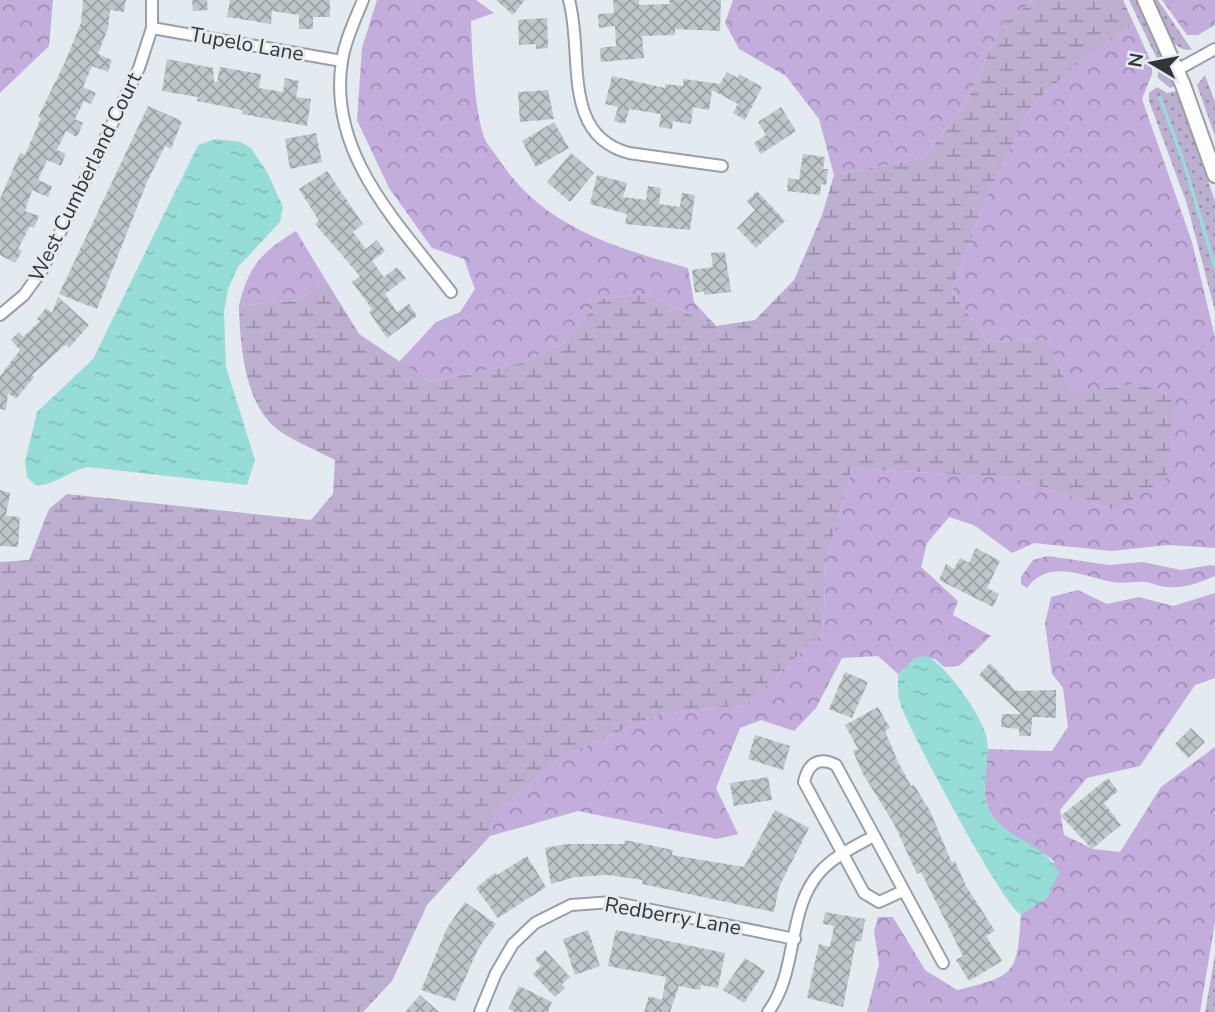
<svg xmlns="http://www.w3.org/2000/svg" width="1215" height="1012" font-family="'Nunito Sans',sans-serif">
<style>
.grass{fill:url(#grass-dots)}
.forest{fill:url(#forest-crowns)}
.wetland{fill:url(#wetland-marsh)}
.water{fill:url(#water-ripples)}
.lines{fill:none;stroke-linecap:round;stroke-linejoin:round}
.stream{stroke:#97ddd7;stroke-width:3.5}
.building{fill:url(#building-cross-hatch)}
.minor-casing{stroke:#999fa6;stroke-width:14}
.tertiary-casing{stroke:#999fa6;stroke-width:18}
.minor{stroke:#fff;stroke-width:10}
.tertiary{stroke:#fff;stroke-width:14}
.labels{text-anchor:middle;stroke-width:6;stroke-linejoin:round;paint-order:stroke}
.street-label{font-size:21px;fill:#333639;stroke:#e3eaf0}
</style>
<defs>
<pattern id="grass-dots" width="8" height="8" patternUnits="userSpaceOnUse" patternTransform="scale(1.75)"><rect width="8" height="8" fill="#bdafcf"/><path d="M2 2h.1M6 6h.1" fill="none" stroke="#9a8fa9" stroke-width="1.8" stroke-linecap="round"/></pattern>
<pattern id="forest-crowns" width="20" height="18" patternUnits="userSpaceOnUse" patternTransform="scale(1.75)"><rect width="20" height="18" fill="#c3addd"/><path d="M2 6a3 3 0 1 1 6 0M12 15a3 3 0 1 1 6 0" fill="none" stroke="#9f8eb4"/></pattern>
<pattern id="wetland-marsh" width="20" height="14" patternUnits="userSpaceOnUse" patternTransform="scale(1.75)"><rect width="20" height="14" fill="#bdafcf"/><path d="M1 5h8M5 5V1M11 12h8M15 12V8" fill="none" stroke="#9a8fa9"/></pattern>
<pattern id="water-ripples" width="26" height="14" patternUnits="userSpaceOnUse" patternTransform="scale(1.75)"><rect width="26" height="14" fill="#97ddd7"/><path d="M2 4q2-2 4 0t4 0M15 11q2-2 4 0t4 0" fill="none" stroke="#83beb9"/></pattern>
<pattern id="building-cross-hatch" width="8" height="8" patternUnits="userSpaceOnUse" patternTransform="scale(1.75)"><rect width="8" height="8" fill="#bdc7ca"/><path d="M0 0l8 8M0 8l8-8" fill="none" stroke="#9aa2a5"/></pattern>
</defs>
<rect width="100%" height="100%" fill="#e3eaf0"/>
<!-- grass -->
<g class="grass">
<polygon points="1129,0 1137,0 1175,86 1170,88 1158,78 1157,59"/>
<path d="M1152,0H1158L1192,50C1167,51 1160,19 1152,0Z"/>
<polygon points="1205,75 1215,102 1215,136 1197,85"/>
<polygon points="1157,87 1167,93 1177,91 1215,201 1215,311 1187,204 1149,101 1149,93"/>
<polygon points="1215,955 1215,1012 1205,1012"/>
</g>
<!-- forest -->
<g class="forest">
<polygon points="0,0 53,0 49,46 0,93"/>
<path d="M377,0H476L494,13L471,21C472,54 474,106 484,137C488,146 497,156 502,164C546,228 617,248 688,268L694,302L716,326L647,294L600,299L564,343L521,363L430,382L399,362L436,322L460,312L475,289L464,259L432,248L389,188L357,120L362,48Z"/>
<polygon points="733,0 1034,0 1002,24 967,102 924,158 834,175 819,119 786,76 739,49 725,23"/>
<polygon points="1162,0 1215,0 1215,25 1198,35 1187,35"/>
<polygon points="1134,24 1152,64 1152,74 1142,99 1192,242 1215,337 1215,548 1168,545 1111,551 1034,543 1012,553 974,525 949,517 927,543 921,567 958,601 953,615 991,636 959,666 944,667 935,659 916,658 898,674 878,656 842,658 816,708 794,731 761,720 740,728 716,788 738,834 717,839 578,811 490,836 493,815 563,756 660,714 745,705 823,632 826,562 852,468 1013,478 1115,510 1139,383 1071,395 1048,340 988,342 952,291 984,202 1033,104 1083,59"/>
<path d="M296,231L327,282L297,300L239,306C248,267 261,252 296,231Z"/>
<path d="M1048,556L1109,565L1143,562L1181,570L1211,565L1215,566V576C1201,582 1183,589 1167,587C1160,587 1153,583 1146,582C1135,581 1124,584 1113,582C1083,576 1048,558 1027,588L1021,584V577L1033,560Z"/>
<path d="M1078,590L1107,604L1139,597L1173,606L1215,593V678L1195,685L1140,766L1087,778L1060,810L1064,835L1093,849L1120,852L1161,787L1215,747V922L1200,1012H867L879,964L874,931L878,917H893L925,970L957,990C1016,976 1017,974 1021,914L1047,898L1054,861C1033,844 996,832 987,805C982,789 987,765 987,749L1052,751L1068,727L1063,688L1052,674L1045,624L1051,597Z"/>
</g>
<!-- wetland -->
<path class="wetland" d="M1034,0H1123L1134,24L1083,59L1033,104L984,202L952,291L988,342L1048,340L1071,394L1139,383L1174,399L1167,478L1115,510L1013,478L852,468L826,562L823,632L745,705L660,714L563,756L493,815L490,836L427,905L392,981L363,1012H0V562L29,560L49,509L67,494L311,520L333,494L335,460C318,451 298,443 281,432C245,409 240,345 239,306L297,300L327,282L359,334L430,382L521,363L564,343L600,299L647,294L716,326L755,320L794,280L822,215L834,175L924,158L967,102L1002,24Z"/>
<!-- water -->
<g class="water">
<path d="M216,139L241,142L251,148L267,172L283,207L280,222L238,267L228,289L224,312L226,367L255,460L247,485L88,467C70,470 53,487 35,485L27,477L25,462L37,412L93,359L198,145Z"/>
<path d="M926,656C945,663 981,715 986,735C992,757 980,784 987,805C999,839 1045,841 1059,873L1047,898L1021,914C1005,910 911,733 901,706C897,696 898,686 898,674L916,658Z"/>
</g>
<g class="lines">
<!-- stream -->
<polyline class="stream" points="1160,98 1184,163 1215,267"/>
</g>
<!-- building -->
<g class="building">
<polygon points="83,0 126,0 124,12 110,10 108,28 98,54 112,60 108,72 92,66 83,87 96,93 91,104 84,101 75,119 83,123 77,137 66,131 57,150 66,154 61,166 47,160 38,180 52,186 48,197 32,190 25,211 39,216 34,228 30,226 18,249 22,251 15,263 0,255 0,199 20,153 25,155 41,118 38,117 65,62 81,23"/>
<polygon points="192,0 207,0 208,10 193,11"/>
<polygon points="230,0 330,0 330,17 313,17 313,29 299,29 299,15 272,11 271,24 227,17"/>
<polygon points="496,0 525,0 513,15"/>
<polygon points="613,0 639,0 639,5 670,4 669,0 721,0 720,31 675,29 675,35 642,36 644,58 601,62 600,48 616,46 615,26 599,28 598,14 614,13"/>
<polygon points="547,18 548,48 536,49 536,44 519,45 518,20"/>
<polygon points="167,59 213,68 214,82 217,82 220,67 261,74 259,88 283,92 285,78 299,81 296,97 311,99 307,126 242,114 242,110 197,101 198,97 162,91"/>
<polygon points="727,72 738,78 739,74 762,87 745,120 733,113 738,104 712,90 709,110 693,107 691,124 673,121 672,129 659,127 661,114 629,109 625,124 614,121 618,107 605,104 612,76 665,88 665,84 683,86 684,79 720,84"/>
<polygon points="548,90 554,119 520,122 518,92"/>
<polygon points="148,106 182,121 171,149 165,146 147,182 97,309 59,294"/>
<polygon points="781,107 796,131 761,154 754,143 766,135 758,122"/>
<polygon points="554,122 569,148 536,167 522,141"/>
<polygon points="316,133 322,162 290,169 285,139"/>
<polygon points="571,153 594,173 570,202 547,182"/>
<polygon points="803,154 825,157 823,169 828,169 826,185 821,184 820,195 787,191 788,178 799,180"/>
<polygon points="327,171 363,224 353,232 366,249 377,240 385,251 372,261 384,277 397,267 406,278 385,294 397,312 409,304 417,316 387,338 369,312 372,309 352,282 360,276 315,224 319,221 299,189"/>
<polygon points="597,175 627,183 623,197 646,200 648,186 661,188 659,204 680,207 682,193 695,195 690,230 625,224 627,214 590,204"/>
<polygon points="757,191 785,221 756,248 737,228 755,210 747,201"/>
<polygon points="725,252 731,292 704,295 704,291 695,293 692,270 713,267 711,253"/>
<polygon points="58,297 89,325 69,348 66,344 32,375 34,377 16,399 8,393 6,410 0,409 0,376 20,350 11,340 19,332 23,337 40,321 37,319 46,308 52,313"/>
<polygon points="0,490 10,493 6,516 20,517 18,547 0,546"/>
<polygon points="976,548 1000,561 987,588 999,594 993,607 939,580 946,564 954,569 960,558 969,563"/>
<polygon points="990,663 1016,691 1056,690 1056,718 1032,717 1031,736 1019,736 1019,729 1001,727 1002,714 1021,714 979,675"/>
<polygon points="845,672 868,682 852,718 829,709"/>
<polygon points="878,707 890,728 885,731 898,762 911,786 914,785 930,811 952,863 955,861 966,886 995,931 986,936 1002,961 969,981 956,960 963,956 921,872 917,874 894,824 863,774 853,751 858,749 845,725"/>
<polygon points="1191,728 1205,742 1188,758 1175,744"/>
<polygon points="755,735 790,746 783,770 748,759"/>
<polygon points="768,777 772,800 734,806 730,783"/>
<polygon points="1108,778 1118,791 1104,803 1121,825 1092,849 1061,816"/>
<polygon points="775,810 809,828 779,887 774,912 642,884 643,880 608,875 575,877 551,884 545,848 567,844 624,844 625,840 673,850 672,855 744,867"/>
<polygon points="527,856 546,887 498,918 476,888 495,873 497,875"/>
<polygon points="465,902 496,924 478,949 455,1001 421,990 447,928"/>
<polygon points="825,912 865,919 861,942 856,941 843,1007 807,998 819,944 830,947 834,926 823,924"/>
<polygon points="588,930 600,966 575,975 563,939"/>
<polygon points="616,930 725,953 718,988 701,985 700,990 679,986 670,1012 644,1012 649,996 662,1000 666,977 608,966"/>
<polygon points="545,950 570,977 562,984 565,988 555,997 533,974 541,966 535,959"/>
<polygon points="745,958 765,971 744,1003 723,990"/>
<polygon points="519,986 552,1002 548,1012 515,1012 508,1009"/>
<polygon points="420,995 439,1012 405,1012"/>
</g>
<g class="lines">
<defs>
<g id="minor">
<path d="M363,0C355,20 345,40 342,61C327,154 399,224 451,292"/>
<path d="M569,0C584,53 560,135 629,153L722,166"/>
<polyline points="152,28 342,61"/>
<polyline points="1177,70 1215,49"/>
<polyline points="0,315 24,295 42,270 139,68 152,28 152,0"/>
<path d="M903,891L879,902L864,893L804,782C808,764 818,756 836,765L943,963"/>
<polyline points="480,1012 496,973 513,944 535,923 571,905 612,902 795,939"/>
<path d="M768,1012C799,971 786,910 820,872C834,856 856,846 874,836"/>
</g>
<polyline id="tertiary" points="1145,0 1183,85 1215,175"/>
</defs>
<!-- minor casing -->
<use href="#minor" class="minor-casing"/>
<!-- tertiary casing -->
<use href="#tertiary" class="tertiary-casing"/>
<!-- minor -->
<use href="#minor" class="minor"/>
<!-- tertiary -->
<use href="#tertiary" class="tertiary"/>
</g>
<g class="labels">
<!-- street labels -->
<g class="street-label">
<text transform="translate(247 44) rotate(10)" y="7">Tupelo Lane</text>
<text transform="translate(85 177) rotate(-64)" y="7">West Cumberland Court</text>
<text transform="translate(673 916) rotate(10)" y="7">Redberry Lane</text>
</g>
</g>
<!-- north arrow -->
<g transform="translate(1152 63) rotate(280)" stroke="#e3eaf0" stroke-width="5" paint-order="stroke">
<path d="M0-5L12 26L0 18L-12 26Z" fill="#333639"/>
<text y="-10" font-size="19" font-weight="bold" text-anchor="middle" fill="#333639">N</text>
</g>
</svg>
